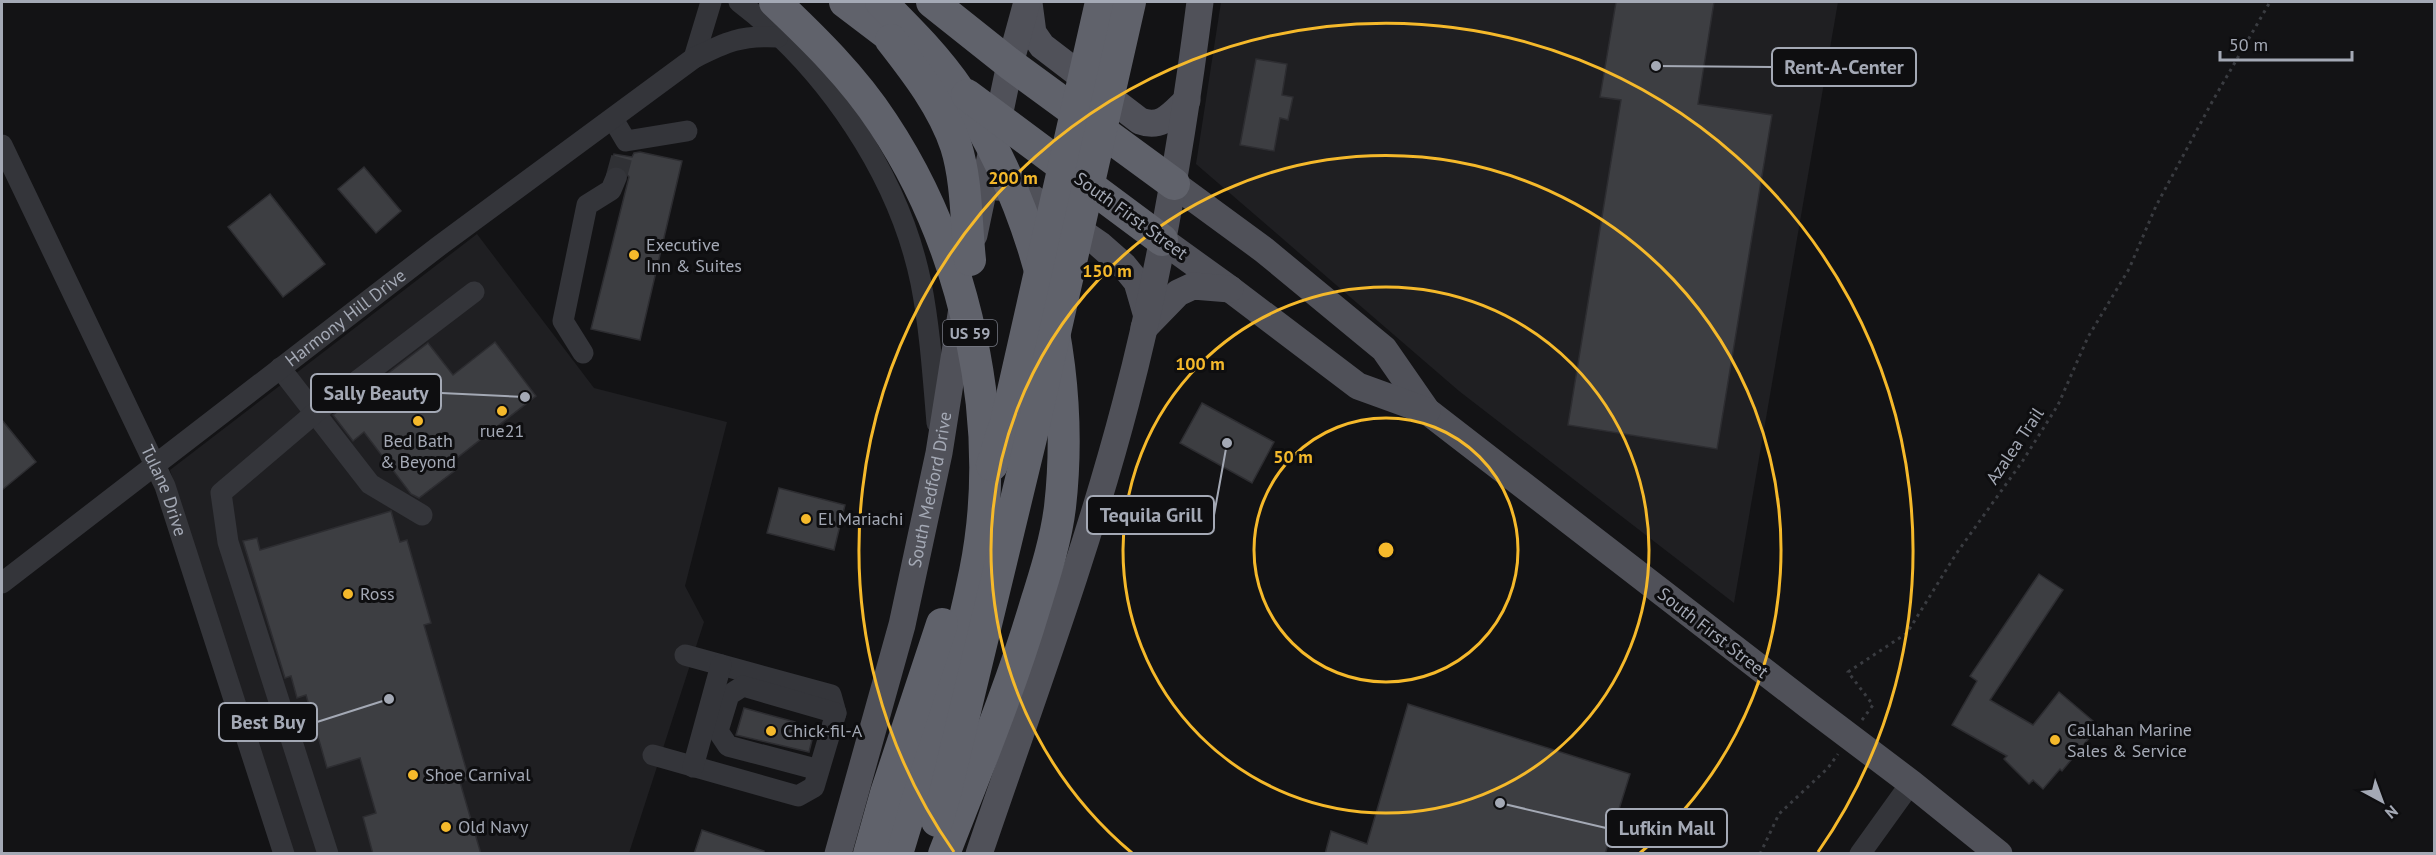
<svg xmlns="http://www.w3.org/2000/svg" width="2436" height="855" font-family="'PT Sans',sans-serif">
<style>
.built{fill:#1f1f22}
.building{fill:#3d3e42;stroke:#2d2d31;stroke-width:1.5}
.lines{fill:none;stroke-linecap:round;stroke-linejoin:round}
.minor-tunnel{stroke:#303135;stroke-width:21;stroke-dasharray:21 10;stroke-linecap:butt}
.path{stroke:#3a3c41;stroke-width:3;stroke-dasharray:3 4.5;stroke-linecap:butt}
.minor{stroke:#34353a;stroke-width:21}
.major{stroke:#505159;stroke-width:27}
.highway{stroke:#60626b;stroke-width:32}
.ring{fill:none;stroke:#f5b92b;stroke-width:3}
.poi-dot{fill:#f5b92b;stroke:#0e0e10;stroke-width:2}
.labels{text-anchor:middle;stroke-width:6;stroke-linejoin:round;paint-order:stroke}
.shield{fill:#0e0e10;stroke:#777a84;stroke-width:1.5}
.shield-label{font-size:16px;font-weight:bold;fill:#a4a9b5}
.street-label{font-size:18px;fill:#a4a9b5;stroke:#0e0e10}
.poi-label{font-size:18px;fill:#a4a9b5;stroke:#0e0e10;text-anchor:start}
.centre{fill:#f5b92b;stroke:#0e0e10;stroke-width:3}
.ring-label{font-size:18px;text-anchor:middle;font-weight:bold;fill:#f5b92b;stroke:#0e0e10;stroke-width:6;stroke-linejoin:round;paint-order:stroke}
.leader{fill:none;stroke:#a4a9b5;stroke-width:2}
.callout-dot{fill:#a4a9b5;stroke:#0e0e10;stroke-width:2}
.callout{fill:#0e0e10;stroke:#a4a9b5;stroke-width:2}
.callout-label{font-size:20px;text-anchor:middle;font-weight:bold;fill:#a4a9b5}
</style>
<rect width="100%" height="100%" fill="#131315"/>
<!-- built -->
<g class="built">
<polygon points="1221,2 1838,2 1734,603 1459,391 1196,164"/>
<polygon points="477,234 594,388 727,422 685,586 704,622 629,853 292,853 170,470"/>
</g>
<!-- building -->
<g class="building">
<polygon points="1616,2 1714,2 1698,104 1772,115 1717,449 1568,425 1621,100 1600,97"/>
<polygon points="1256,59 1287,64 1282,95 1293,97 1288,120 1280,118 1274,151 1240,145"/>
<polygon points="640,152 682,161 640,340 591,329 629,177 621,167 611,167 614,154 632,157 634,153"/>
<polygon points="364,167 401,211 376,233 338,189"/>
<polygon points="270,194 325,264 283,297 228,227"/>
<polygon points="495,342 536,396 452,462 457,469 419,498 411,494 364,432 353,441 333,415 428,343 453,375"/>
<polygon points="1202,403 1274,442 1252,483 1180,443"/>
<polygon points="2,420 36,462 2,490"/>
<polygon points="779,488 845,505 834,550 767,533"/>
<polygon points="391,511 400,542 407,540 431,623 424,625 469,779 460,782 481,854 373,854 363,817 376,813 360,758 327,768 306,695 297,698 291,676 285,678 243,541 257,538 260,550"/>
<polygon points="2039,574 2063,590 1990,700 2033,725 2059,692 2099,726 2062,771 2060,769 2043,789 2033,780 2029,784 2004,759 2007,756 1952,725 1977,681 1970,676"/>
<polygon points="1408,704 1630,774 1605,854 1325,854 1331,831 1367,844"/>
<polygon points="744,708 795,722 812,740 809,752 736,735"/>
<polygon points="702,830 764,851 764,854 694,854"/>
</g>
<g class="lines">
<!-- minor-tunnel -->
<polyline class="minor-tunnel" points="616,178 622,156"/>
<!-- path -->
<g class="path">
<polyline points="1862,720 1873,705 1848,672 1907,633 1956,554 2022,462 2058,405 2088,337 2129,269 2156,206 2212,102 2270,2"/>
<polyline points="1760,854 1779,814 1828,768 1838,754"/>
</g>
<!-- minor -->
<g class="minor">
<path d="M739,2C826,68 899,175 921,283C930,329 933,376 937,423"/>
<polyline points="694,58 711,2"/>
<polyline points="613,119 626,141 687,131"/>
<path id="s1" d="M2,145L165,486L284,854"/>
<polyline points="583,353 563,321 587,205 611,190 616,178"/>
<polyline points="280,368 370,484 422,515"/>
<path id="s2" d="M2,583L439,246L694,58C726,42 741,35 778,37"/>
<polyline points="685,655 831,695 836,713"/>
<polyline points="653,755 798,796 814,787 836,713 743,686 729,695 718,731 728,746 819,770"/>
<polyline points="693,767 721,665"/>
<polyline points="328,854 228,542 221,493 315,413 474,292"/>
<polyline points="1860,854 1911,783"/>
</g>
<!-- major -->
<g class="major">
<path d="M1029,3L1033,33L1042,46L1140,121C1162,129 1172,114 1187,100"/>
<polyline points="1174,184 1264,250 1384,349 1427,411 1809,706 1911,783 1999,854"/>
<polyline points="996,187 1018,188 1099,244 1124,266 1137,282 1146,313"/>
<polyline points="974,235 1010,64 1027,2"/>
<polyline points="1162,240 1230,289 1358,386 1427,411"/>
<polyline points="1144,328 1178,293 1193,286 1230,289"/>
<path id="s3" d="M838,854L902,625L939,453L962,308"/>
<path d="M979,854C1030,704 1086,555 1126,402C1161,270 1183,136 1200,2"/>
</g>
<!-- highway -->
<g class="highway">
<path d="M775,2C814,39 853,77 883,123C966,248 1005,423 975,572C956,667 925,760 897,854"/>
<polyline points="845,2 899,43"/>
<path d="M881,2C909,30 938,59 960,92C1038,210 1076,366 1060,507C1056,540 1045,574 1035,606C1010,690 976,771 944,854"/>
<polyline points="932,2 1010,64 1174,184"/>
<path d="M891,40C916,72 943,107 956,146C967,181 966,223 970,260"/>
<polyline points="967,95 1162,240"/>
<polyline points="992,465 1006,422 1101,2"/>
<polyline points="937,821 944,798 1031,438 1130,2"/>
<polyline points="869,854 886,793 942,624"/>
</g>
</g>
<!-- distance rings -->
<g class="ring">
<circle cx="1386" cy="550" r="132"/>
<circle cx="1386" cy="550" r="263"/>
<path d="M1132 853A395 395 0 1 1 1640 853"/>
<path d="M954 852A527 527 0 1 1 1818 852"/>
</g>
<!-- markers -->
<g class="poi-dot">
<circle cx="634" cy="255" r="6"/>
<circle cx="502" cy="411" r="6"/>
<circle cx="418" cy="421" r="6"/>
<circle cx="806" cy="519" r="6"/>
<circle cx="348" cy="594" r="6"/>
<circle cx="771" cy="731" r="6"/>
<circle cx="2055" cy="740" r="6"/>
<circle cx="413" cy="775" r="6"/>
<circle cx="446" cy="827" r="6"/>
</g>
<g class="labels">
<!-- shield labels -->
<rect class="shield" x="943" y="320" width="54" height="26" rx="4.5"/>
<g class="shield-label">
<text x="970" y="339">US 59</text>
</g>
<!-- street labels -->
<g class="street-label">
<text transform="translate(1131 216) rotate(36)" y="6">South First Street</text>
<text dy="6" stroke="none"><textPath href="#s2" startOffset="434">Harmony Hill Drive</textPath></text>
<text transform="translate(2015 446) rotate(-56)" y="6">Azalea Trail</text>
<text dy="6" stroke="none"><textPath href="#s3" startOffset="376">South Medford Drive</textPath></text>
<text dy="6" stroke="none"><textPath href="#s1" startOffset="382">Tulane Drive</textPath></text>
<text transform="translate(1713 633) rotate(38)" y="6">South First Street</text>
</g>
<!-- poi labels -->
<g class="poi-label">
<text x="646" y="251">Executive<tspan x="646" dy="21">Inn &amp; Suites</tspan></text>
<text x="502" y="437" text-anchor="middle">rue21</text>
<text x="418" y="447" text-anchor="middle">Bed Bath<tspan x="418" dy="21">&amp; Beyond</tspan></text>
<text x="818" y="525">El Mariachi</text>
<text x="360" y="600">Ross</text>
<text x="2067" y="736">Callahan Marine<tspan x="2067" dy="21">Sales &amp; Service</tspan></text>
<text x="783" y="737">Chick-fil-A</text>
<text x="425" y="781">Shoe Carnival</text>
<text x="458" y="833">Old Navy</text>
</g>
</g>
<circle cx="1386" cy="550" r="9" class="centre"/>
<g class="ring-label">
<text x="1013" y="184">200 m</text>
<text x="1107" y="277">150 m</text>
<text x="1200" y="370">100 m</text>
<text x="1293" y="463">50 m</text>
</g>
<!-- callouts -->
<path class="leader" d="M1656 66L1772 67M525 397L441 393M1227 443L1214 515M389 699L317 722M1500 803L1606 828"/>
<g class="callout-dot">
<circle cx="1656" cy="66" r="6"/>
<circle cx="525" cy="397" r="6"/>
<circle cx="1227" cy="443" r="6"/>
<circle cx="389" cy="699" r="6"/>
<circle cx="1500" cy="803" r="6"/>
</g>
<g class="callout">
<rect x="1772" y="48" width="144" height="38" rx="6"/>
<rect x="311" y="374" width="130" height="38" rx="6"/>
<rect x="1087" y="496" width="127" height="38" rx="6"/>
<rect x="219" y="703" width="98" height="38" rx="6"/>
<rect x="1606" y="809" width="121" height="38" rx="6"/>
</g>
<g class="callout-label">
<text x="1844" y="74">Rent-A-Center</text>
<text x="376" y="400">Sally Beauty</text>
<text x="1151" y="522">Tequila Grill</text>
<text x="268" y="729">Best Buy</text>
<text x="1667" y="835">Lufkin Mall</text>
</g>
<!-- border -->
<rect width="2436" height="855" fill="none" stroke="#a4a9b5" stroke-width="6"/>
<!-- north arrow -->
<g transform="translate(2382 801) rotate(139)" stroke="#0e0e10" stroke-width="4.5" paint-order="stroke">
<path d="M0-4.5L10 22L0 15L-10 22Z" fill="#a4a9b5"/>
<text y="-9" font-size="16" font-weight="bold" text-anchor="middle" fill="#a4a9b5">N</text>
</g>
<!-- scale -->
<path d="M2220 51v9h132v-9" fill="none" stroke="#a4a9b5" stroke-width="3"/>
<text x="2229" y="51" font-size="18" fill="#a4a9b5" stroke="#0e0e10" stroke-width="4.5" paint-order="stroke">50 m</text>
</svg>
